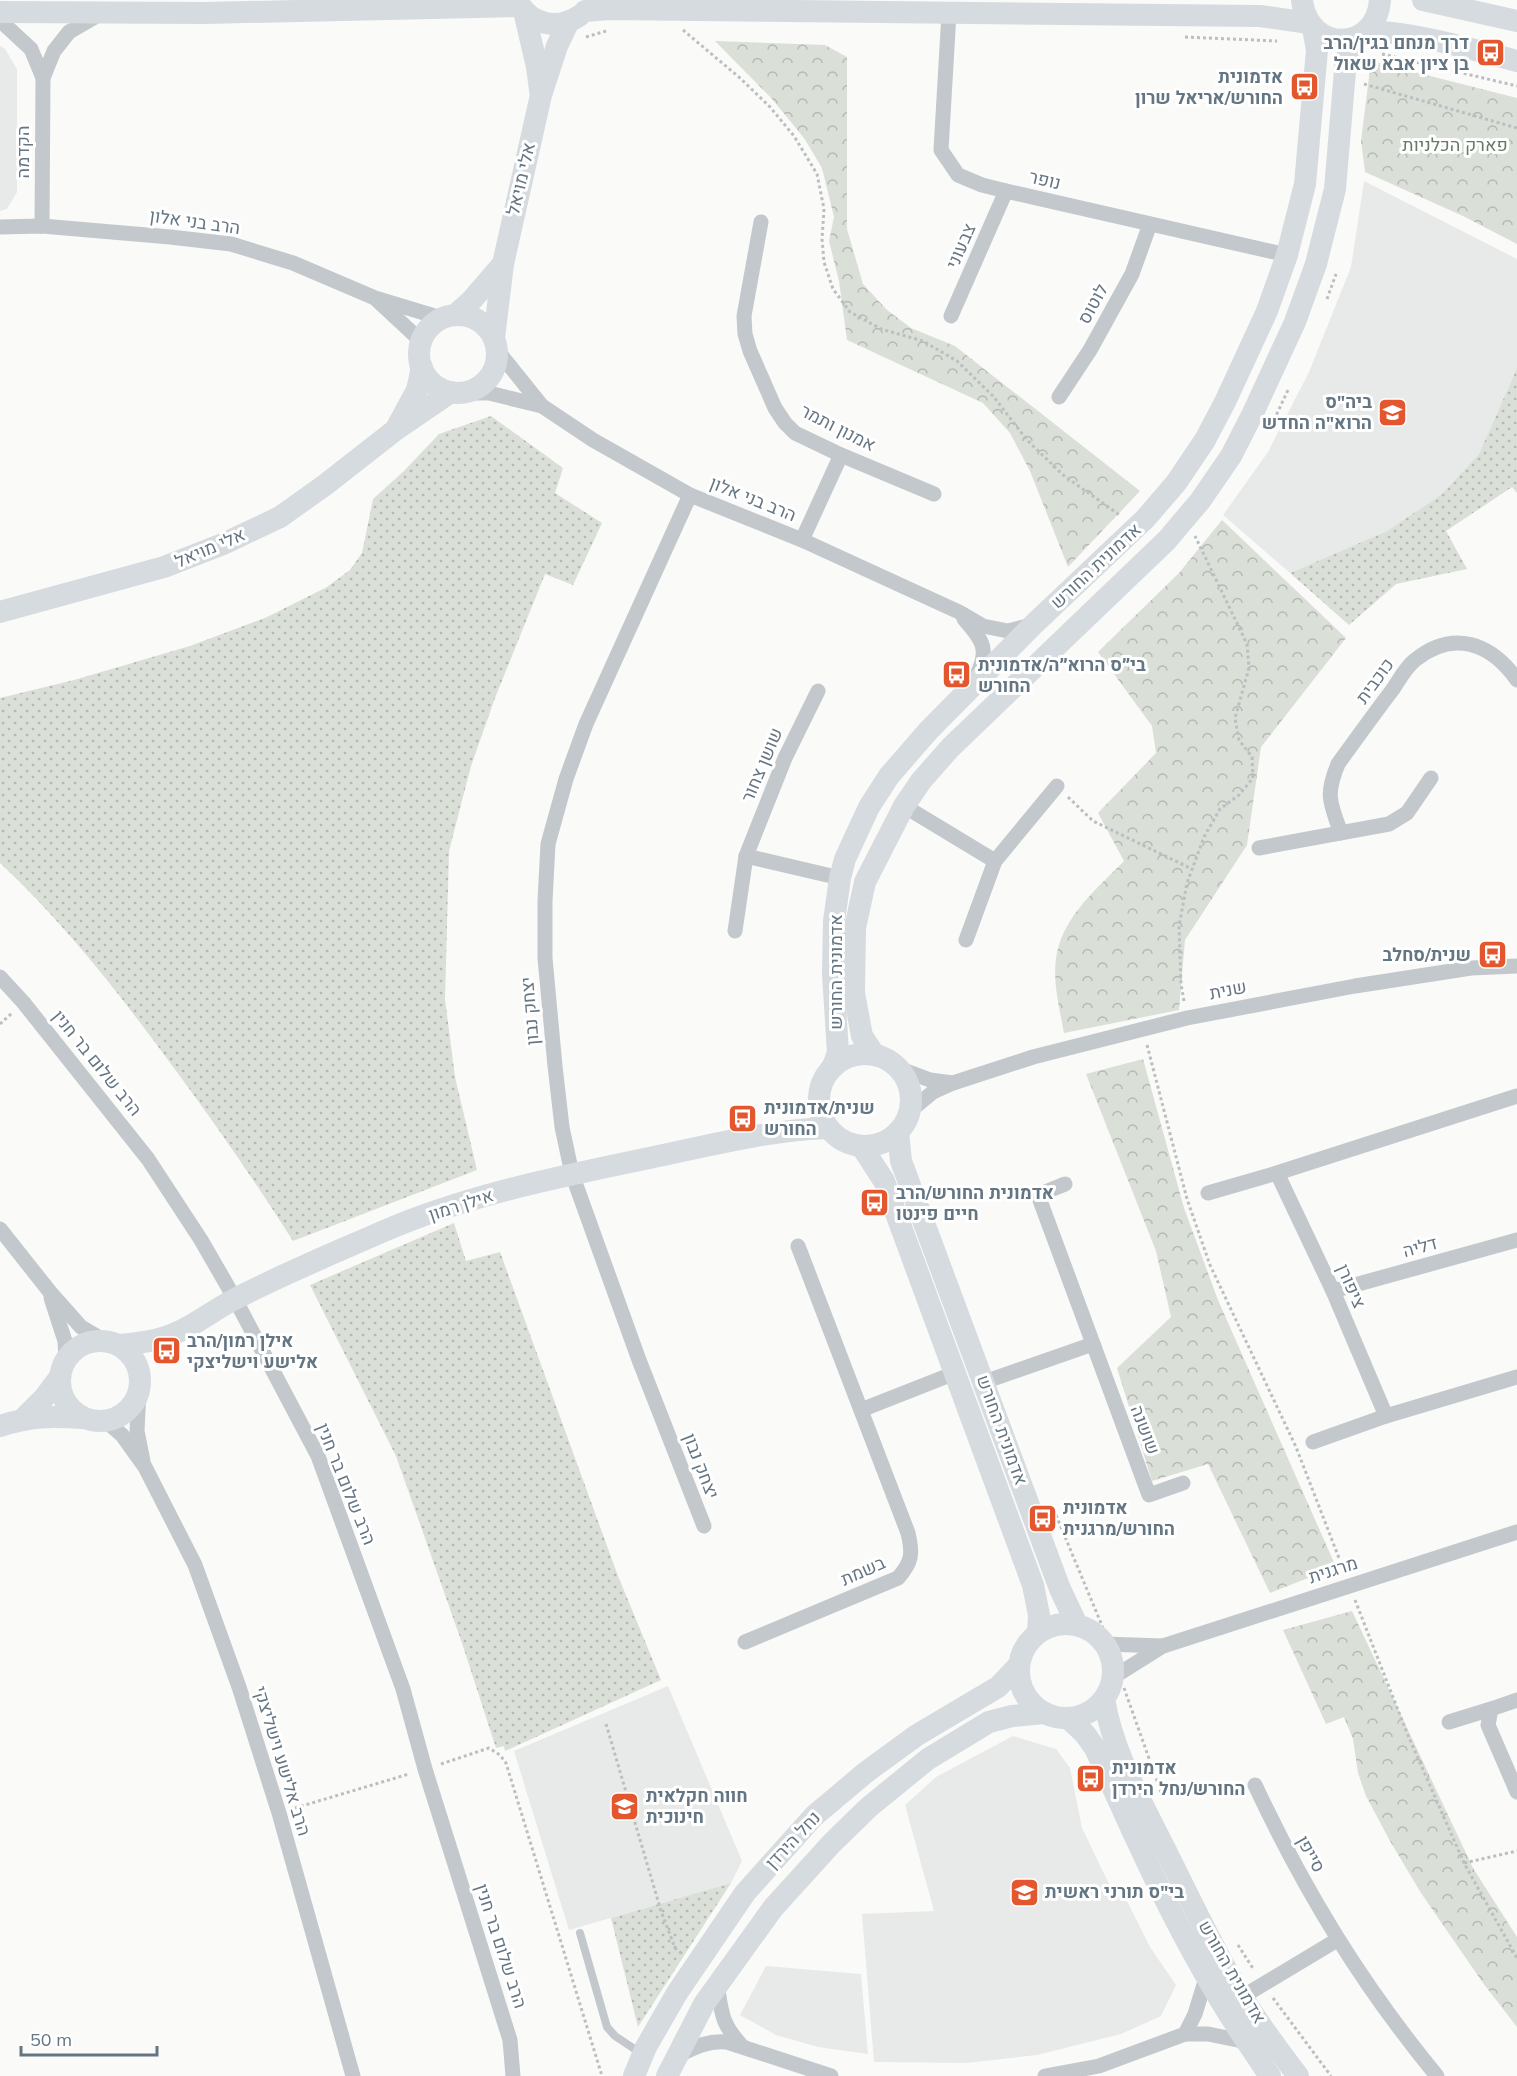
<svg xmlns="http://www.w3.org/2000/svg" width="1517" height="2076" font-family="Mulish,Heebo,sans-serif">
<style>
.built{fill:#e8e9e9}
.grass{fill:url(#grass-dots)}
.park{fill:url(#park-crowns)}
.lines{fill:none;stroke-linecap:round;stroke-linejoin:round}
.path{stroke:#bbbfc2;stroke-width:3;stroke-dasharray:3 3;stroke-linecap:butt}
.lane{stroke:#c3c8cc;stroke-width:8}
.street{stroke:#c3c8cc;stroke-width:15}
.secondary{stroke:#d6dbdf;stroke-width:22}
.labels{text-anchor:middle;stroke-width:6;stroke-linejoin:round;paint-order:stroke}
.poi-label{font-size:18px;font-weight:bold;fill:#657683;stroke:#fff;text-anchor:start}
.park-label{font-size:18px;fill:#687a64;stroke:#fff}
.street-label{font-size:18px;fill:#657683;stroke:#fff}
</style>
<defs>
<pattern id="grass-dots" width="8" height="8" patternUnits="userSpaceOnUse" patternTransform="scale(1.5)"><rect width="8" height="8" fill="#dadfd7"/><path d="M2 2h.1M6 6h.1" fill="none" stroke="#b4b9b4" stroke-width="1.8" stroke-linecap="round"/></pattern>
<pattern id="park-crowns" width="20" height="18" patternUnits="userSpaceOnUse" patternTransform="scale(1.5)"><rect width="20" height="18" fill="#dadfd7"/><path d="M2 6a3 3 0 1 1 6 0M12 15a3 3 0 1 1 6 0" fill="none" stroke="#b4b9b4"/></pattern>
</defs>
<rect width="100%" height="100%" fill="#fafaf8"/>
<!-- built -->
<g class="built">
<polygon points="0,46 5,49 17,69 17,192 7,209 0,211"/>
<polygon points="1364,181 1517,259 1517,368 1479,454 1442,494 1387,531 1290,573 1223,515 1268,452 1309,372 1351,267"/>
<polygon points="668,1686 742,1861 731,1883 569,1930 514,1751"/>
<polygon points="1013,1736 1056,1749 1070,1768 1082,1828 1108,1882 1128,1903 1150,1947 1176,1985 1161,2016 1121,2034 1037,2055 966,2063 874,2062 862,1914 934,1911 905,1805 936,1777"/>
<polygon points="766,1966 861,1974 868,2054 818,2047 776,2035 740,2015"/>
</g>
<!-- grass -->
<g class="grass">
<polygon points="1517,368 1517,493 1512,487 1446,531 1467,569 1396,584 1349,625 1290,573 1387,531 1442,494 1479,454"/>
<path d="M491,416L563,468L555,493L602,523L573,585L545,574L495,698L471,766L449,851L445,999L455,1077L477,1170L293,1241C255,1181 214,1122 171,1064C118,992 66,925 0,863V698L74,680L190,646L267,617L327,587L350,570L362,553L373,499L404,471L439,434Z"/>
<polygon points="454,1223 466,1261 500,1252 618,1576 661,1680 505,1751 504,1746 496,1748 462,1643 396,1456 310,1285"/>
<polygon points="731,1883 638,2027 611,1918"/>
</g>
<!-- park -->
<g class="park">
<polygon points="715,41 825,45 847,57 847,229 863,284 887,310 911,328 955,346 1140,491 1068,567 1030,471 1010,433 983,403 847,340 839,281 829,241 834,217 822,168 804,138 772,99"/>
<polygon points="1371,61 1517,98 1517,244 1463,216 1365,172 1361,141"/>
<path d="M1222,520L1346,638L1261,747L1247,845L1185,940L1179,1010L1064,1033C1059,1006 1050,973 1059,945C1070,910 1100,886 1124,861L1098,813L1156,753L1152,726L1098,652L1179,573Z"/>
<polygon points="1143,1059 1184,1208 1218,1300 1336,1567 1270,1593 1208,1464 1152,1481 1117,1368 1171,1317 1156,1251 1086,1074"/>
<polygon points="1352,1611 1473,1868 1517,1937 1517,2027 1483,1983 1421,1893 1390,1841 1366,1796 1358,1773 1353,1739 1344,1717 1326,1724 1283,1630"/>
</g>
<g class="lines">
<!-- path -->
<g class="path">
<polyline points="683,30 740,78 770,107 794,136 817,174 824,209 822,239 824,262 833,289 850,312 881,329 923,341 957,361 993,396 1027,440 1063,475 1121,516"/>
<polyline points="586,37 606,31"/>
<polyline points="1185,37 1277,41"/>
<polyline points="1382,54 1517,86"/>
<polyline points="1364,84 1517,128"/>
<polyline points="1327,299 1336,274"/>
<polyline points="1274,420 1288,390"/>
<polyline points="1068,797 1093,821 1192,869"/>
<polyline points="1184,1001 1181,984 1179,926 1187,883 1204,837 1220,809 1239,795 1253,778 1252,757 1239,740 1235,718 1249,668 1247,644 1195,536"/>
<polyline points="0,1024 12,1013"/>
<polyline points="1147,1045 1187,1199 1210,1265 1296,1447 1344,1571"/>
<polyline points="1056,1515 1103,1628"/>
<polyline points="1355,1600 1407,1733 1464,1863 1517,1958"/>
<polyline points="1124,1688 1162,1795"/>
<polyline points="606,1724 661,1911 675,1948 681,1953"/>
<polyline points="441,1764 489,1748 500,1755 506,1763 602,2076"/>
<polyline points="295,1808 409,1774"/>
<polyline points="1464,1863 1517,1851"/>
<polyline points="1238,1945 1254,1970"/>
<polyline points="1273,1998 1331,2076"/>
</g>
<!-- lane -->
<polyline class="lane" points="580,1933 607,2027 615,2036 642,2054"/>
<!-- street -->
<g class="street">
<polyline points="949,13 941,150 958,175 982,185 1006,191 1287,255"/>
<polyline points="0,22 4,24 31,49 43,78"/>
<polyline points="761,222 744,316 745,334 750,351 775,408 785,423 795,433 841,455 934,494"/>
<polyline points="42,226 43,78 54,51 69,32 100,14"/>
<polyline points="0,227 42,226 170,237 231,244 293,263 375,298 441,318"/>
<polyline points="377,300 421,341"/>
<polyline points="951,316 1006,191"/>
<polyline points="497,350 542,406 593,440 690,495 802,540 959,612 983,626 1008,631 1031,625"/>
<polyline points="463,393 489,393 542,406"/>
<polyline points="1059,397 1090,350 1132,274 1150,224"/>
<polyline points="690,495 586,724 566,779 548,844 545,901 545,958 555,1066 562,1127 572,1174 639,1360 704,1526"/>
<polyline points="802,540 841,455"/>
<path d="M964,619C983,641 990,649 976,677"/>
<polyline points="904,806 995,861"/>
<path d="M1341,833C1330,803 1325,795 1338,764C1356,739 1374,714 1393,689C1399,680 1406,667 1415,660C1453,629 1491,643 1517,680"/>
<polyline points="1259,848 1389,824 1407,813 1431,778"/>
<polyline points="746,856 840,878"/>
<polyline points="735,931 746,856 785,758 818,691"/>
<polyline points="966,940 995,861 1057,786"/>
<polyline points="0,977 23,1002 148,1159 201,1240 235,1299 318,1456 403,1689 425,1769 510,2040 513,2076"/>
<polyline points="898,1068 930,1080 953,1083"/>
<polyline points="910,1111 933,1092 953,1083 1033,1057 1187,1018 1355,986 1471,968 1517,966"/>
<polyline points="1277,1173 1333,1291 1386,1416"/>
<polyline points="1065,1184 1038,1195 1149,1495 1183,1483"/>
<polyline points="1208,1193 1277,1173 1517,1096"/>
<polyline points="0,1229 50,1292 81,1327 105,1341"/>
<polyline points="1333,1291 1517,1240"/>
<polyline points="51,1298 65,1341 66,1359"/>
<polyline points="984,1382 1093,1344"/>
<polyline points="139,1391 137,1431 143,1461"/>
<polyline points="861,1410 955,1373"/>
<polyline points="106,1421 122,1435 145,1467 195,1565 239,1687 279,1813 353,2076"/>
<polyline points="1313,1442 1386,1416 1517,1377"/>
<path d="M745,1642L898,1578C912,1562 913,1554 908,1533L798,1246"/>
<polyline points="1104,1644 1163,1646"/>
<polyline points="1112,1678 1163,1646 1517,1532"/>
<polyline points="1517,1700 1491,1709 1488,1725 1517,1792"/>
<polyline points="1449,1722 1491,1709"/>
<path d="M1255,1785C1305,1892 1362,1985 1437,2076"/>
<path d="M717,1984C722,2014 721,2023 742,2046"/>
<polyline points="1242,1997 1337,1940"/>
<polyline points="1185,2034 1195,2014 1206,1978"/>
<path d="M679,2055C695,2047 709,2040 727,2042L831,2076"/>
<polyline points="1045,2076 1099,2066 1185,2034 1208,2034 1247,2042"/>
</g>
<!-- secondary -->
<g class="secondary">
<path d="M517,0C529,24 557,31 579,16"/>
<path d="M1302,0C1308,53 1376,53 1380,0"/>
<polyline points="1423,0 1517,21"/>
<polyline points="524,11 537,67 540,90"/>
<polyline points="585,11 609,9 1260,16 1309,23"/>
<polyline points="0,12 205,13 520,6"/>
<path d="M1367,31C1419,33 1467,48 1517,61"/>
<circle cx="458" cy="354" r="39"/>
<polyline points="455,315 471,301 503,264"/>
<polyline points="494,338 503,264 541,95 557,46 569,21"/>
<polyline points="397,427 417,390 422,367"/>
<polyline points="0,612 164,567 223,544 280,517 325,485 394,431 451,392"/>
<circle cx="865" cy="1100" r="46"/>
<polyline points="874,1054 862,1036 854,993 855,928 865,882 904,806 921,781 950,748 1167,540 1200,501 1231,456 1252,415 1295,322 1316,264 1335,189 1346,59 1357,37"/>
<polyline points="833,1066 838,1053 833,974 834,921 840,878 845,859 869,807 889,776 929,730 1034,624 1145,519 1176,483 1205,440 1225,402 1267,311 1287,255 1305,184 1317,50 1313,28"/>
<polyline points="898,1132 901,1161 1060,1589 1077,1625"/>
<polyline points="862,1147 884,1181 1033,1585 1039,1615 1038,1632"/>
<circle cx="100" cy="1381" r="40"/>
<path d="M119,1345C139,1343 158,1341 176,1333C197,1324 215,1309 235,1299C283,1274 334,1253 384,1231C469,1194 564,1176 654,1157C711,1145 770,1130 828,1128"/>
<polyline points="24,1418 44,1398 59,1378"/>
<path d="M0,1426C31,1416 50,1416 82,1418"/>
<circle cx="1066" cy="1671" r="47"/>
<path d="M1104,1699C1113,1752 1140,1799 1164,1847C1189,1897 1213,1949 1242,1997C1259,2024 1279,2051 1298,2076"/>
<path d="M1068,1718L1085,1734L1095,1748C1140,1849 1185,1950 1247,2042C1255,2053 1262,2065 1270,2076"/>
<polyline points="634,2076 646,2047 677,1993 745,1893 814,1816 865,1773 917,1735 998,1687 1018,1666"/>
<polyline points="667,2076 704,2004 773,1908 832,1843 869,1807 928,1759 989,1722 1012,1716 1045,1713"/>
</g>
</g>
<!-- icons -->
<defs>
<symbol id="bus-square" viewBox="-11 -11 22 22"><rect x="-9" y="-9" width="18" height="18" rx="4" fill="#e4572e" stroke="#fff"/><path d="M-5-6H5V4H4V6H2V4H-2V6H-4V4H-5ZM-3.5-4V0h7V-4ZM-3.5 1.2v1.5H-2V1.2ZM2 1.2v1.5H3.5V1.2Z" fill="#fff"/></symbol>
<symbol id="school-square" viewBox="-11 -11 22 22"><rect x="-9" y="-9" width="18" height="18" rx="4" fill="#e4572e" stroke="#fff"/><path d="M0-5L7-2L0 1L-7-2ZM-4 1L0 2.5L4 1V4Q0 6-4 4Z" fill="#fff"/></symbol>
</defs>
<g fill-rule="evenodd">
<use href="#bus-square" x="1474" y="36" width="33" height="33"/>
<use href="#bus-square" x="1288" y="70" width="33" height="33"/>
<use href="#school-square" x="1376" y="396" width="33" height="33"/>
<use href="#bus-square" x="940" y="658" width="33" height="33"/>
<use href="#bus-square" x="1476" y="938" width="33" height="33"/>
<use href="#bus-square" x="726" y="1102" width="33" height="33"/>
<use href="#bus-square" x="858" y="1186" width="33" height="33"/>
<use href="#bus-square" x="150" y="1334" width="33" height="33"/>
<use href="#bus-square" x="1026" y="1502" width="33" height="33"/>
<use href="#bus-square" x="1074" y="1762" width="33" height="33"/>
<use href="#school-square" x="608" y="1790" width="33" height="33"/>
<use href="#school-square" x="1008" y="1876" width="33" height="33"/>
</g>
<g class="labels">
<!-- poi labels -->
<g class="poi-label">
<text x="1469" y="49" text-anchor="end">דרך מנחם בגין/הרב<tspan x="1469" dy="21">בן ציון אבא שאול</tspan></text>
<text x="1283" y="83" text-anchor="end">אדמונית<tspan x="1283" dy="21">החורש/אריאל שרון</tspan></text>
<text x="1372" y="408" text-anchor="end">ביה"ס<tspan x="1372" dy="21">הרוא"ה החדש</tspan></text>
<text x="978" y="671">בי״ס הרוא״ה/אדמונית<tspan x="978" dy="21">החורש</tspan></text>
<text x="1471" y="961" text-anchor="end">שנית/סחלב</text>
<text x="764" y="1114">שנית/אדמונית<tspan x="764" dy="21">החורש</tspan></text>
<text x="896" y="1199">אדמונית החורש/הרב<tspan x="896" dy="21">חיים פינטו</tspan></text>
<text x="187" y="1347">אילן רמון/הרב<tspan x="187" dy="21">אלישע וישליצקי</tspan></text>
<text x="1063" y="1514">אדמונית<tspan x="1063" dy="21">החורש/מרגנית</tspan></text>
<text x="1112" y="1774">אדמונית<tspan x="1112" dy="21">החורש/נחל הירדן</tspan></text>
<text x="646" y="1802">חווה חקלאית<tspan x="646" dy="21">חינוכית</tspan></text>
<text x="1045" y="1898">בי"ס תורני ראשית</text>
</g>
<!-- park labels -->
<g class="park-label">
<text x="1455" y="151">פארק הכלניות</text>
</g>
<!-- street labels -->
<g class="street-label">
<text transform="translate(23 152) rotate(-90)" y="6">הקדמה</text>
<text transform="translate(521 179) rotate(-77)" y="6">אלי מויאל</text>
<text transform="translate(1045 180) rotate(13)" y="6">נופר</text>
<text transform="translate(195 222) rotate(8)" y="6">הרב בני אלון</text>
<text transform="translate(961 246) rotate(-66)" y="6">צבעוני</text>
<text transform="translate(1093 304) rotate(-61)" y="6">לוטוס</text>
<text transform="translate(838 428) rotate(27)" y="6">אמנון ותמר</text>
<text transform="translate(753 499) rotate(22)" y="6">הרב בני אלון</text>
<text transform="translate(210 548) rotate(-23)" y="6">אלי מויאל</text>
<text transform="translate(1096 566) rotate(-43)" y="6">אדמונית החורש</text>
<text transform="translate(1375 681) rotate(-54)" y="6">כוכבית</text>
<text transform="translate(762 765) rotate(-67)" y="6">שושן צחור</text>
<text transform="translate(836 972) rotate(-90)" y="6">אדמונית החורש</text>
<text transform="translate(1228 990) rotate(-11)" y="6">שנית</text>
<text transform="translate(530 1011) rotate(-95)" y="6">יצחק נבון</text>
<text transform="translate(97 1063) rotate(51)" y="6">הרב שלום בר חנין</text>
<text transform="translate(461 1205) rotate(-18)" y="6">אילן רמון</text>
<text transform="translate(1420 1247) rotate(-15)" y="6">דליה</text>
<text transform="translate(1351 1286) rotate(66)" y="6">ציפורן</text>
<text transform="translate(1002 1430) rotate(70)" y="6">אדמונית החורש</text>
<text transform="translate(1145 1430) rotate(69)" y="6">שושנה</text>
<text transform="translate(701 1466) rotate(69)" y="6">יצחק נבון</text>
<text transform="translate(346 1484) rotate(68)" y="6">הרב שלום בר חנין</text>
<text transform="translate(1333 1570) rotate(-18)" y="6">מרגנית</text>
<text transform="translate(863 1571) rotate(-24)" y="6">בשמת</text>
<text transform="translate(282 1761) rotate(73)" y="6">הרב אלישע וישליצקי</text>
<text transform="translate(793 1840) rotate(-47)" y="6">נחל הירדן</text>
<text transform="translate(1311 1854) rotate(61)" y="6">סייפן</text>
<text transform="translate(501 1946) rotate(72)" y="6">הרב שלום בר חנין</text>
<text transform="translate(1232 1972) rotate(60)" y="6">אדמונית החורש</text>
</g>
</g>
<!-- scale -->
<path d="M21 2046v9h136v-9" fill="none" stroke="#657683" stroke-width="3"/>
<text x="30" y="2046" font-size="18" fill="#657683" stroke="#ffffff" stroke-width="4.5" paint-order="stroke">50 m</text>
</svg>
